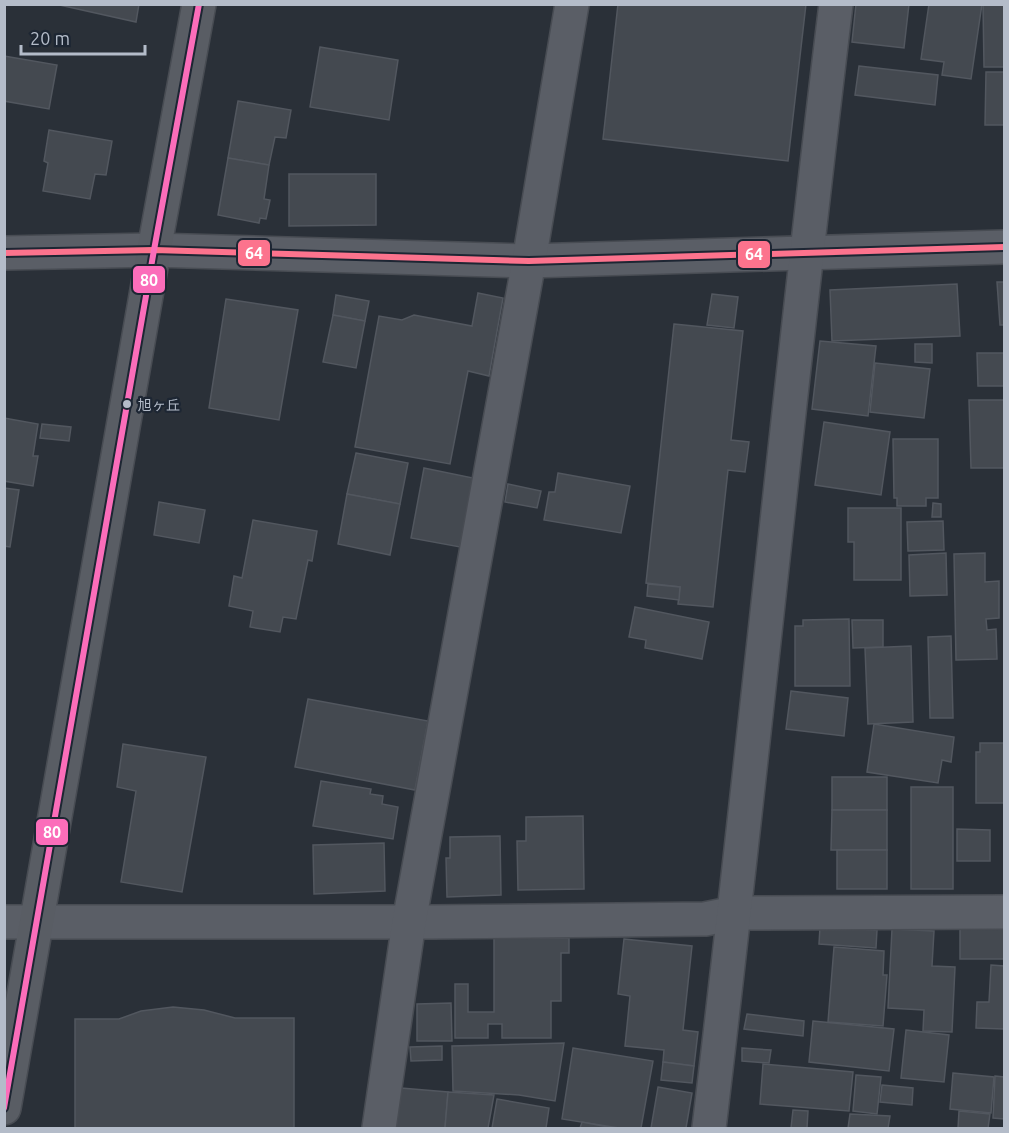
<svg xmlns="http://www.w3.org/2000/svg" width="1009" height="1133" font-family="Ubuntu,'Noto Sans JP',sans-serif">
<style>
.building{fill:#444950;stroke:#52575f;stroke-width:1.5}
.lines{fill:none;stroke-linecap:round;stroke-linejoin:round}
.street-casing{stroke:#484c53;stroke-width:36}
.secondary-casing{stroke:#484c53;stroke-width:36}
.street{stroke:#5a5e66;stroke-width:33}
.secondary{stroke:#595d64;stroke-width:33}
.bus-1-casing{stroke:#1d2633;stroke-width:10}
.bus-2-casing{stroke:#1d2633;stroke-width:10}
.bus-1{stroke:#fc738d;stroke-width:6}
.bus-2{stroke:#fb6dba;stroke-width:6}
.bus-dot{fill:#b4bcc9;stroke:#1d2633;stroke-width:2}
.labels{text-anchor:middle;stroke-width:4.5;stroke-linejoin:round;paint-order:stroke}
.bus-label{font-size:14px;fill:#b4bcc9;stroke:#1d2633;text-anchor:start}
.line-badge{stroke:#1d2633;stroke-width:2}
.badge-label{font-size:16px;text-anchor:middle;font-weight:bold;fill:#fff}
</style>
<rect width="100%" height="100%" fill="#2a3038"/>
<!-- building -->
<g class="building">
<polygon points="55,4 139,4 136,22"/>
<polygon points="618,4 806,4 788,161 603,139"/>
<polygon points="856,4 909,4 904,48 852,42"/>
<polygon points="929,4 982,4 971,79 942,75 944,62 921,59"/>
<polygon points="983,4 1004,4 1004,67 984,67"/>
<polygon points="320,47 398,60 389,120 310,107"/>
<polygon points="4,56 57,65 49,109 4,101"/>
<polygon points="859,66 938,75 935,105 855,95"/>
<polygon points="986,72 1004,72 1004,125 985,125"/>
<polygon points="238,101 291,110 286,138 275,137 269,165 228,158"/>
<polygon points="49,130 112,141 106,175 95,174 90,199 43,191 48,163 44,161"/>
<polygon points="228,158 269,165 264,199 270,200 266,219 260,218 259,223 218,215"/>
<polygon points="289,174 376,174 376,225 289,226"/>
<polygon points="997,282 1004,282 1004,325 1000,325"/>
<polygon points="957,284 960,336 832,341 830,290"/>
<polygon points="478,293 503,298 489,376 468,371 450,464 355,447 379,316 402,320 414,315 472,326"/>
<polygon points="712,294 738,297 734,328 707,325"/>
<polygon points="336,295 369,301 365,321 333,315"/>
<polygon points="226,299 298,310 279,420 209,408"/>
<polygon points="333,315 365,321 356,368 323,362"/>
<polygon points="674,324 743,331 731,440 749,442 745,472 728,470 713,607 678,604 680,587 646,583"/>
<polygon points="820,341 876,346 868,416 812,409"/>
<polygon points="915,344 932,344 932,363 915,362"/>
<polygon points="977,353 1004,353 1004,386 978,386"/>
<polygon points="875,363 930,369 924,418 870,412"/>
<polygon points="969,400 1004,400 1004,468 971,468"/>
<polygon points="4,418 38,424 33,456 38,456 33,486 4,481"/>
<polygon points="824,422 890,432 881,495 815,485"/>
<polygon points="42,424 71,427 69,441 40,438"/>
<polygon points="893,439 938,439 938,498 926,498 926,506 897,506 897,498 894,498"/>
<polygon points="356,453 408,463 400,504 347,494"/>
<polygon points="424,468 473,478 460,547 411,538"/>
<polygon points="558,473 630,486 621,533 544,520 549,492 555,492"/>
<polygon points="508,484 541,491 537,508 505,502"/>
<polygon points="4,488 19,490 10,547 4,546"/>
<polygon points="347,494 400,504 390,555 338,544"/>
<polygon points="159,502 205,510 199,543 154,535"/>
<polygon points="933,503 941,504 941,517 932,517"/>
<polygon points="848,508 901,508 901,580 854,580 854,542 848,542"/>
<polygon points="253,520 317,531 312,561 308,560 296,619 283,617 280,632 250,627 253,611 229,606 234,576 242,578"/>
<polygon points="943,521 944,550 908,551 907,522"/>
<polygon points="946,553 947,595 910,596 909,555"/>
<polygon points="985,553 985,582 999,581 999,618 986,619 987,630 996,629 997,659 956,660 954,554"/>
<polygon points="648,584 680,587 679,600 647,596"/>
<polygon points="635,607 709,622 702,659 645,648 646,640 629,637"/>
<polygon points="849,619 850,686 795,686 795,626 803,626 803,620"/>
<polygon points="852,620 883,620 883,647 853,648"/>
<polygon points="951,636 953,718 930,718 928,637"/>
<polygon points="911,646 913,722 868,724 865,648"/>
<polygon points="791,691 848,698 844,736 786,729"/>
<polygon points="308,699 428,721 415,790 295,767"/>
<polygon points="874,724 954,737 951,762 942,760 938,783 867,772"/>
<polygon points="980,743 1004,743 1004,803 976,803 976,752 980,752"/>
<polygon points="123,744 206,757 182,892 121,882 136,791 117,787"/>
<rect x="832" y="777" width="55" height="33"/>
<polygon points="321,781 371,789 370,794 383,796 382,804 398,807 393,839 313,826"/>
<rect x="911" y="787" width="42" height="102"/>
<polygon points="832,810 887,810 887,850 831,850"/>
<polygon points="583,816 584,889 518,890 517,841 526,841 526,817"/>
<polygon points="957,829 990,830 990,861 957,861"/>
<polygon points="500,836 501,895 447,897 446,858 450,858 450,837"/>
<polygon points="384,843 385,891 314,894 313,845"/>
<rect x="837" y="850" width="50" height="39"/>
<polygon points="820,927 877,930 876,948 819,944"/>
<rect x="960" y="927" width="44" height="32"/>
<polygon points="892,929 934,931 932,966 955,967 952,1032 923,1031 924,1010 888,1008"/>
<polygon points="494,938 569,938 569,953 561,953 561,1001 551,1001 551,1038 502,1038 502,1024 488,1024 488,1038 455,1038 455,984 468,984 468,1012 494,1012"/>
<polygon points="624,939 692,946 683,1030 698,1032 694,1066 663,1062 664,1050 625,1046 630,996 618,994"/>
<polygon points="834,947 884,951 883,975 887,975 883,1026 828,1022"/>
<polygon points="991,965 1004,966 1004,1029 976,1028 977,1002 989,1002"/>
<polygon points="451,1003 452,1041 417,1041 417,1004"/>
<polygon points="173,1007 204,1010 235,1018 294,1018 294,1128 75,1128 75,1019 119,1019 141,1011"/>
<polygon points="747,1014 804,1021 803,1036 744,1029"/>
<polygon points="813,1021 894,1029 889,1071 809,1062"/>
<polygon points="906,1030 949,1035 944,1082 901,1078"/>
<polygon points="564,1043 555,1101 519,1095 453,1091 452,1046"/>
<polygon points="442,1046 442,1060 411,1061 410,1047"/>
<polygon points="573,1048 653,1061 641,1128 619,1128 562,1119"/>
<polygon points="742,1048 771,1050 769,1063 742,1061"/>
<polygon points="663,1062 694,1066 692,1083 661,1080"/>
<polygon points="763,1064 853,1072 849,1111 760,1104"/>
<polygon points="953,1073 994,1077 991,1113 950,1109"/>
<polygon points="856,1075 881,1077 877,1114 853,1111"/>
<polygon points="995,1076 1004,1077 1004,1119 993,1118"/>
<polygon points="882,1085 913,1088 912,1105 880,1102"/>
<polygon points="658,1087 692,1093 686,1128 651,1128"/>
<polygon points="401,1088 448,1092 445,1128 396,1128"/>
<polygon points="448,1092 494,1095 488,1128 445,1128"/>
<polygon points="497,1099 549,1108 546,1128 492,1128"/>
<polygon points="793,1110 808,1111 807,1128 791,1128"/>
<polygon points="959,1111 990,1114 988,1128 958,1128"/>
<polygon points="850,1114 890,1116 888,1128 848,1128"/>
<polygon points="582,1122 608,1127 607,1128 580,1128"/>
</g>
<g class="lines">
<defs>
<g id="street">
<polyline points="4,253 154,250 529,261 1004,247"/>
<polyline points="4,922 433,922 705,919 735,913 1004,912"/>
<polyline points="379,1128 409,922 529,261 572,4"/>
<path d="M709,1128C754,754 790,379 836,4"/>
</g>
<polyline id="secondary" points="4,1108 154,250 199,4"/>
</defs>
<!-- street casing -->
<use href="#street" class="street-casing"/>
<!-- secondary casing -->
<use href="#secondary" class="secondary-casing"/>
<!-- street -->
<use href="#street" class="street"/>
<!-- secondary -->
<use href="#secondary" class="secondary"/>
<defs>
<polyline id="bus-1" points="4,253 154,250 529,261 1004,247"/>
<polyline id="bus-2" points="4,1108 154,250 199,4"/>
</defs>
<!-- bus-1 casing -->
<use href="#bus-1" class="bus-1-casing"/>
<!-- bus-2 casing -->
<use href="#bus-2" class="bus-2-casing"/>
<!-- bus-1 -->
<use href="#bus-1" class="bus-1"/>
<!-- bus-2 -->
<use href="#bus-2" class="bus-2"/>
</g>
<!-- markers -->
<circle class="bus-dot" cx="127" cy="404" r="5"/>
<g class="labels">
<!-- bus labels -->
<g class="bus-label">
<text x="138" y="410">旭ヶ丘</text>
</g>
</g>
<g class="line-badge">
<rect x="237" y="239" width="34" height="28" rx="6" fill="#fc738d"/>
<rect x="737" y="240" width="34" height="29" rx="6" fill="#fc738d"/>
<rect x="132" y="265" width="34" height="29" rx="6" fill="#fb6dba"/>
<rect x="35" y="818" width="34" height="28" rx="6" fill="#fb6dba"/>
</g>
<g class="badge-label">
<text x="254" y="259">64</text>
<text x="754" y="260">64</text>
<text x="149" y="286">80</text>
<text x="52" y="838">80</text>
</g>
<!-- border -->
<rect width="1009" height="1133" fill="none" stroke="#b4bcc9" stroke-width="12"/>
<!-- scale -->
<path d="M21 45v9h124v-9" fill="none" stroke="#b4bcc9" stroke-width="3"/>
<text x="30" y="45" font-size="18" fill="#b4bcc9" stroke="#1d2633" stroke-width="4.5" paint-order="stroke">20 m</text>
</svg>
